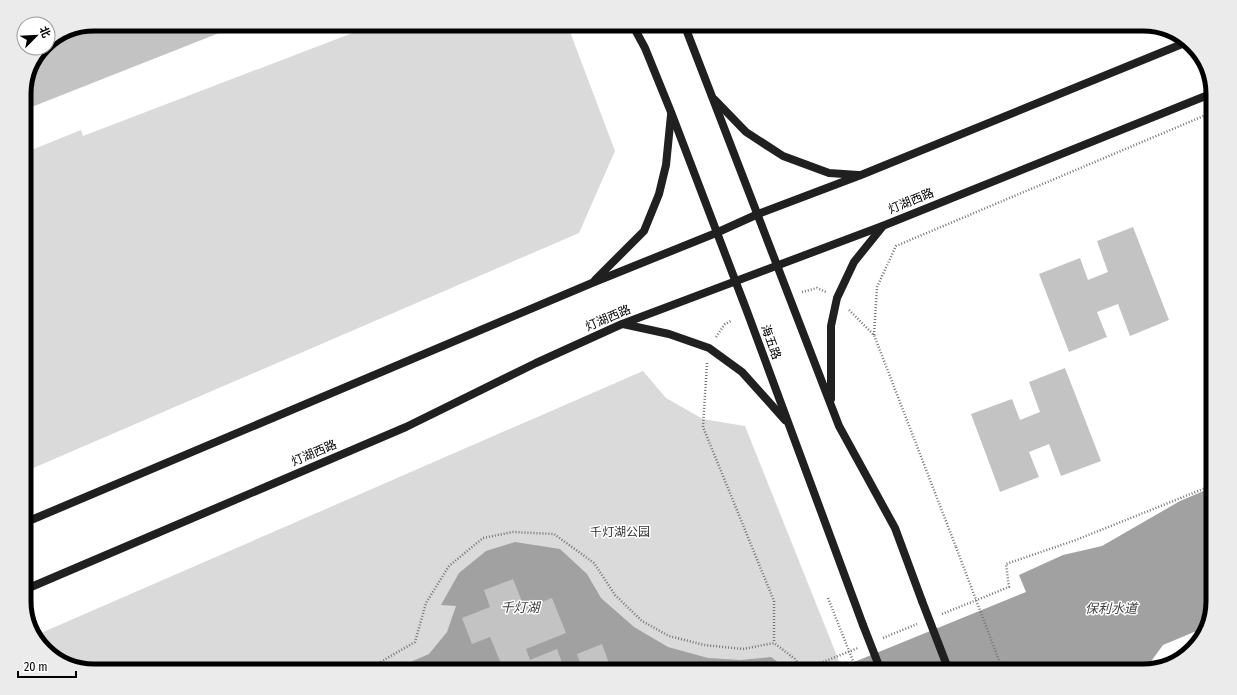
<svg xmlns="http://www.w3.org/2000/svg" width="1237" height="695" font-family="'Fira Sans Condensed','Noto Sans SC',sans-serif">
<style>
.green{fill:#dadada}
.water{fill:#a1a1a1}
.building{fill:#c3c3c3}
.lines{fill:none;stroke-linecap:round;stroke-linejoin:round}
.path{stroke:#757575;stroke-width:2.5;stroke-dasharray:1 2;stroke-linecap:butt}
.secondary{stroke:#202020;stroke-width:8}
.path-bridge{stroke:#757575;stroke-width:2.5;stroke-dasharray:1 2;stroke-linecap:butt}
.secondary-bridge{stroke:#202020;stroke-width:8}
.labels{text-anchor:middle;stroke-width:3;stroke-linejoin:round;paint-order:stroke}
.street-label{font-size:12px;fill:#000;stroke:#fff}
.park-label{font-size:12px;fill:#313131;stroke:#fff}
.water-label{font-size:13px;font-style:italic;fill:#424242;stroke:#fff}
.rim{fill:none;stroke:#000;stroke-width:5}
</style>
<rect width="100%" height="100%" fill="#fff"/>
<!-- green -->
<g class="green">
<polygon points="376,24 567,24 615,151 579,233 24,472 24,153 81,130 83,136"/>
<polygon points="643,371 666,398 703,419 745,426 843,671 94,671 59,662 34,636"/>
</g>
<!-- water -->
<g class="water">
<polygon points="1213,487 1213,601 1206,627 1163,645 1144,671 1055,671 1054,669 1049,671 832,671 1026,592 1019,575 1063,555 1102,546 1180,501"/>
<polygon points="515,542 560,549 587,574 601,598 634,627 668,647 708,658 741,660 771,657 790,671 409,671 408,663 429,654 447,632 456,606 441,605 459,573 486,551"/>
</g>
<!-- building -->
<g class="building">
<polygon points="94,24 242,24 24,110 24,90 43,48 48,48 48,42 68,29"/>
<polygon points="1133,227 1169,320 1130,336 1118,304 1097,312 1107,337 1069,352 1039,274 1080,258 1088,280 1108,272 1097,241"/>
<polygon points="1065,368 1101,461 1061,476 1049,444 1029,452 1039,477 1000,492 971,414 1012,399 1020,420 1040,412 1029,382"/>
<polygon points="513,579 525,609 552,598 566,633 526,649 530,660 557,649 565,671 521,671 518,663 503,668 490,637 472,644 462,618 490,607 484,590"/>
<polygon points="602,644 611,669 606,671 583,671 577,654"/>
</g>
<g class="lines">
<!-- path -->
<g class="path">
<polyline points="802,292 817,288 826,292"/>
<polyline points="849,310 874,335 956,547"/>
<polyline points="874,335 877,287 896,246 1213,112"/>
<polyline points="716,337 725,324 731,321"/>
<polyline points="707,363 703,427 774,601 774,643"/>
<polyline points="942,614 1009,587 1006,564 1076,540 1213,485"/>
<polyline points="883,638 917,624"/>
<polyline points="365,671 415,642 426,603 449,566 483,538 513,532 554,534 594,563 615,595 642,621 669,636 704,645 743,649 774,643 795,659 803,670 858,648"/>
</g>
<!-- secondary -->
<g class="secondary">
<polyline points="632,24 645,48 671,112 748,314 863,625"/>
<polyline points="684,24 839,426 895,528 922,601"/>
<polyline points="715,100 746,132 783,156 829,173 858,175"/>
<polyline points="595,280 644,231 659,194 666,165 671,115"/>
<polyline points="623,324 669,334 709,348 742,372 785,420"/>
<polyline points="831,399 831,326 837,298 854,262 883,226"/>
<polyline points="24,523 592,283 716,233 758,214 861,175 1187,42"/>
<polyline points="24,590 406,427 536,363 622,324 885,225 1213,93"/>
</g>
<!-- path-bridge -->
<g class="path-bridge">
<polyline points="956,547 1003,671"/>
<polyline points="828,598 857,671"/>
</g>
<!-- secondary-bridge -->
<g class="secondary-bridge">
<polyline points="922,601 949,671"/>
<polyline points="863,625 881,671"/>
</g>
</g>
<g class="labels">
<!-- street labels -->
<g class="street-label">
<text transform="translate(911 201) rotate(-22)" y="4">灯湖西路</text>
<text transform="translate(608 318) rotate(-23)" y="4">灯湖西路</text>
<text transform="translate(771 342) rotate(70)" y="4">海五路</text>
<text transform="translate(314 453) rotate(-23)" y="4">灯湖西路</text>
</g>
<!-- park labels -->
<g class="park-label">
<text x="620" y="536">千灯湖公园</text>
</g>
<!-- water labels -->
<g class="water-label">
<text x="520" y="612">千灯湖</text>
<text x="1111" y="613">保利水道</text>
</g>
</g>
<!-- crop -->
<path d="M0 0H1237V695H0ZM94 31H1143A63 63 0 0 1 1206 94V601A63 63 0 0 1 1143 664H94A63 63 0 0 1 31 601V94A63 63 0 0 1 94 31Z" fill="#ebebeb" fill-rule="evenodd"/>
<path class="rim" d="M94 31H1143A63 63 0 0 1 1206 94V601A63 63 0 0 1 1143 664H94A63 63 0 0 1 31 601V94A63 63 0 0 1 94 31Z"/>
<!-- north arrow -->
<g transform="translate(36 36) rotate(66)"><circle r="19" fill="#ffffff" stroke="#999999"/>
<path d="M0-3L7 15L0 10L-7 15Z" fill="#000000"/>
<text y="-6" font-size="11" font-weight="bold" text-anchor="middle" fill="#000000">北</text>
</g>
<!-- scale -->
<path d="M18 671v6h58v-6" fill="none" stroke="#000000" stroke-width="2"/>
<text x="24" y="671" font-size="12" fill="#000000" stroke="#ffffff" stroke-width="3" paint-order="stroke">20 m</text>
</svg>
